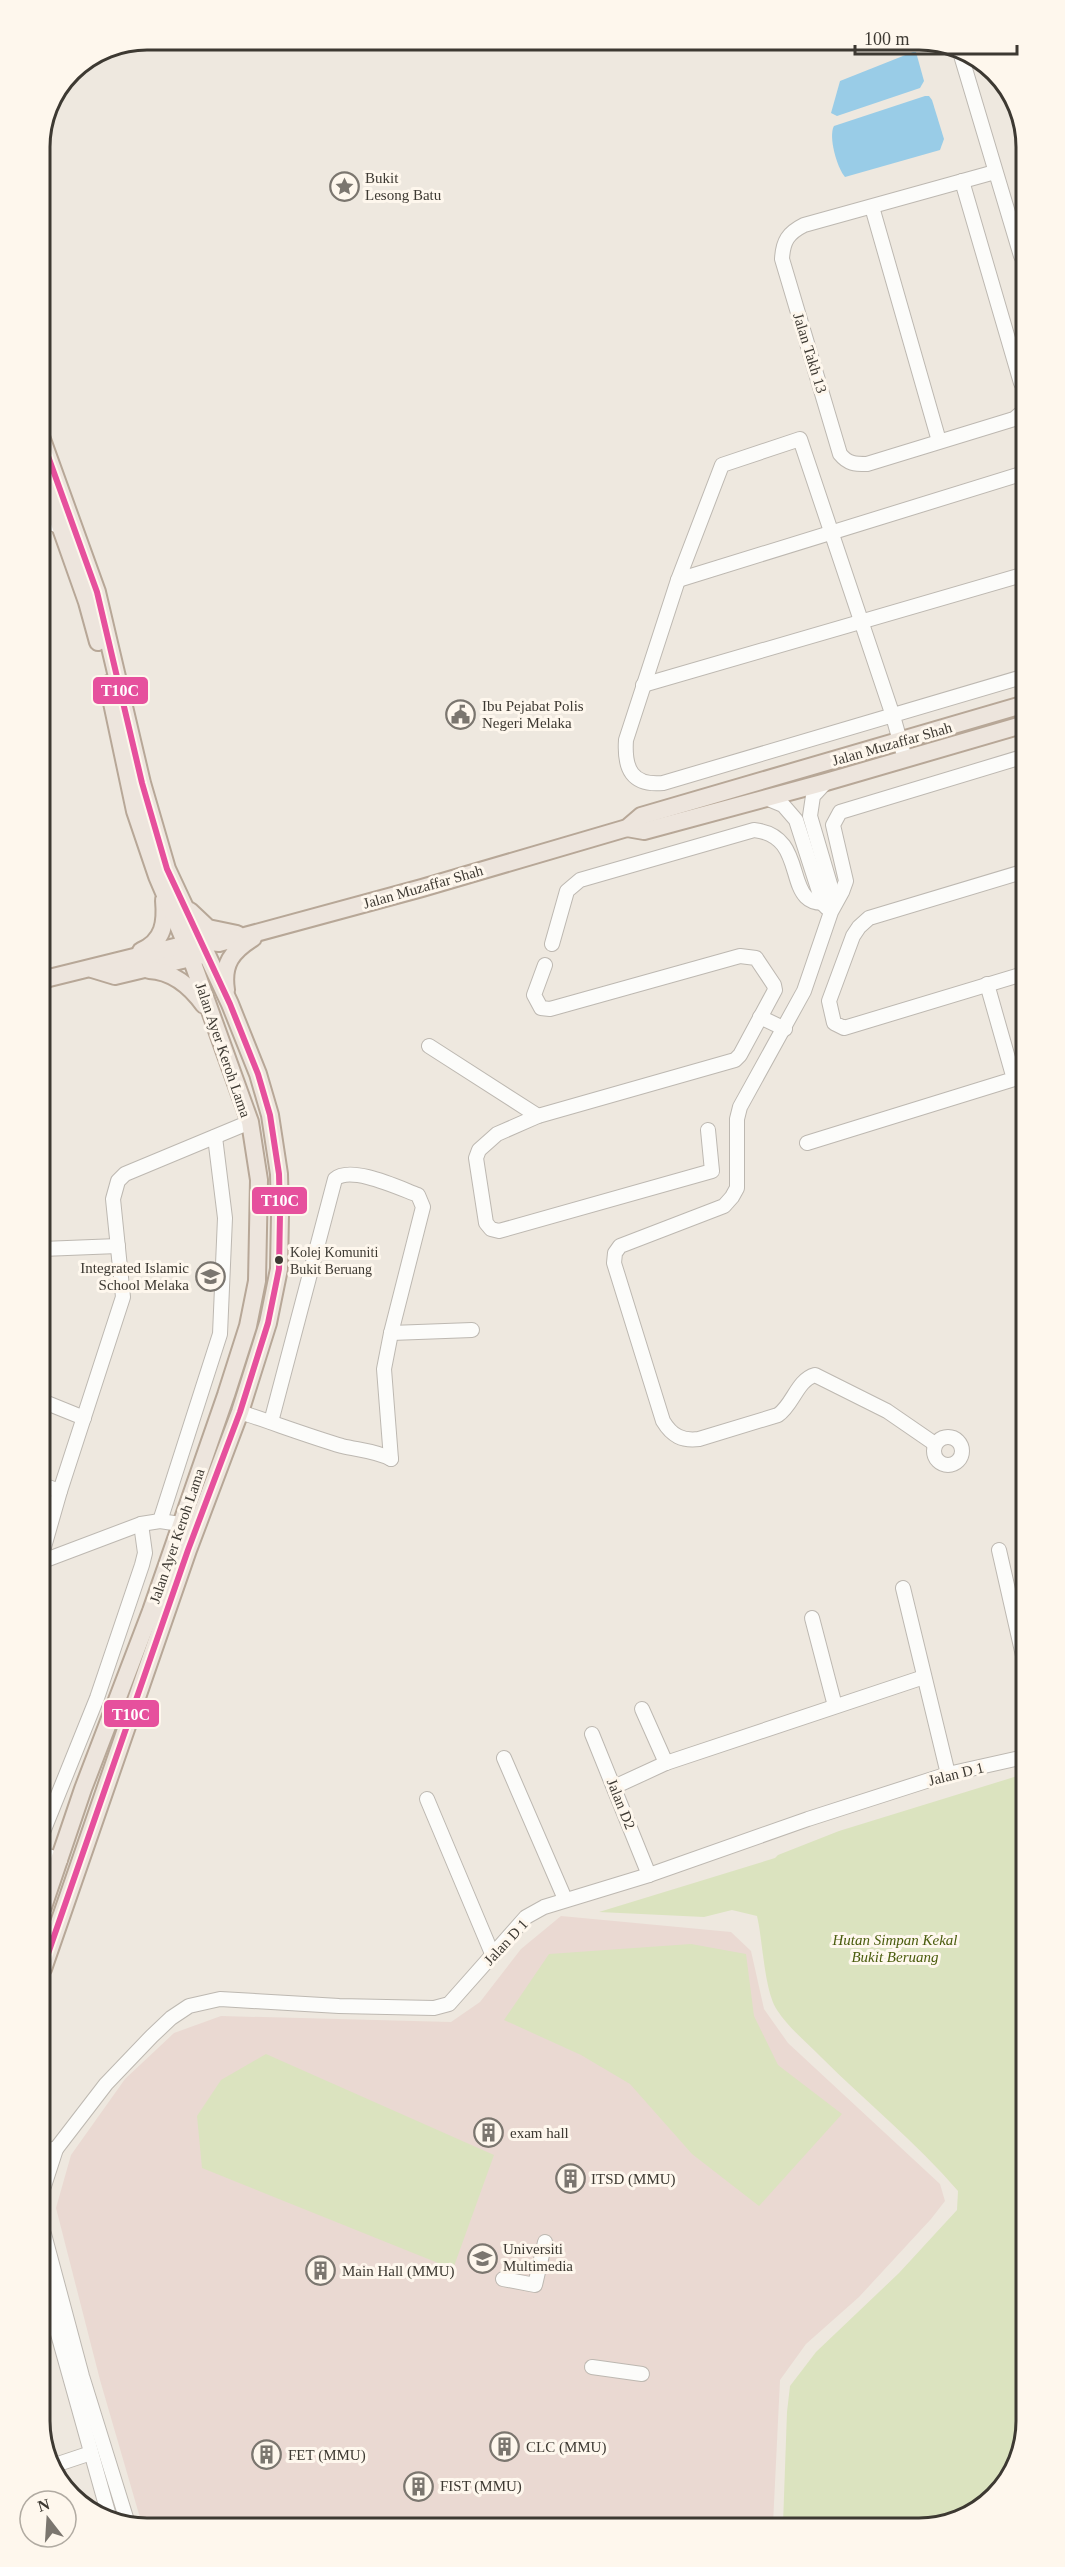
<svg xmlns="http://www.w3.org/2000/svg" width="1065" height="2567" font-family="Georgia,serif">
<style>
.education{fill:#ead9d2}
.green{fill:#dbe3bf}
.water{fill:#99cce7}
.lines{fill:none;stroke-linecap:round;stroke-linejoin:round}
.minor-casing{stroke:#bdb8b1;stroke-width:16}
.major-casing{stroke:#b7a797;stroke-width:20}
.minor{stroke:#fcfcfa;stroke-width:14}
.major{stroke:#ede5dd;stroke-width:16}
.bus-1-casing{stroke:#fef7ed;stroke-width:10}
.bus-1{stroke:#e6509d;stroke-width:6}
.bus-dot{fill:#3d3932;stroke:#fef7ed;stroke-width:2}
.labels{text-anchor:middle;stroke-width:6;stroke-linejoin:round;paint-order:stroke}
.bus-label{font-size:14px;fill:#3d3932;stroke:#fef7ed;text-anchor:start}
.poi-label{font-size:15px;fill:#3d3932;stroke:#fef7ed;text-anchor:start}
.street-label{font-size:15px;fill:#3d3932;stroke:#fef7ed}
.park-label{font-size:15px;font-style:italic;fill:#4a5c0d;stroke:#fef7ed}
.rim{fill:none;stroke:#3d3932;stroke-width:3}
.line-badge{stroke:#fef7ed;stroke-width:2}
.badge-label{font-size:16px;text-anchor:middle;font-weight:bold;fill:#fff}
</style>
<rect width="100%" height="100%" fill="#eee8df"/>
<!-- education -->
<polygon class="education" points="561,1916 731,1932 751,1951 764,2009 788,2043 940,2184 945,2201 931,2219 859,2297 806,2344 780,2380 773,2524 143,2528 100,2380 56,2208 71,2155 125,2079 174,2033 221,2016 451,2022 480,2002 521,1949"/>
<!-- green -->
<g class="green">
<path d="M1024,1774L1026,2421L1004,2486L953,2522L783,2524L787,2412L790,2386L816,2352L899,2273L957,2210L958,2191C916,2142 866,2102 821,2057C806,2042 788,2027 777,2010C764,1990 763,1941 757,1916L732,1910L704,1917L599,1912L775,1858L778,1855L839,1831Z"/>
<polygon points="691,1944 746,1954 754,2016 778,2065 842,2114 759,2206 692,2154 630,2084 581,2055 504,2020 549,1954"/>
<polygon points="266,2054 494,2155 453,2269 202,2168 197,2116 221,2080"/>
</g>
<!-- water -->
<g class="water">
<polygon points="913,52 916,52 924,81 920,88 837,116 831,113 840,81"/>
<path d="M925,96H929L932,100L944,139L940,150L845,177C837,168 828,136 834,126Z"/>
</g>
<g class="lines">
<defs>
<g id="minor">
<polyline points="960,52 1021,256"/>
<path d="M995,172L804,225C788,233 783,241 782,259L840,454C848,464 855,464 867,464L1014,419L1021,413"/>
<polyline points="962,181 1021,383"/>
<polyline points="872,207 939,441"/>
<polyline points="40,521 46,521 61,527"/>
<polyline points="678,580 1021,474"/>
<polyline points="643,685 1022,575"/>
<path d="M905,759L893,716L800,439L722,465L678,580L626,740C624,769 632,786 663,783L1022,677"/>
<polyline points="826,782 813,796 810,816 835,901"/>
<polyline points="766,798 783,805 796,820 823,904 827,908"/>
<polyline points="1022,872 869,918 859,927 853,936 829,1001 834,1023 844,1028 1023,974"/>
<path d="M552,944L567,891L580,880L754,830C814,836 777,916 835,901"/>
<polyline points="545,965 534,995 541,1008 550,1009 740,956 756,958 774,985 775,990 740,1055 735,1060 538,1116 497,1134 479,1150 476,1158 486,1223 491,1229 499,1231 712,1171 708,1130"/>
<polyline points="760,1017 785,1029"/>
<polyline points="429,1046 538,1116"/>
<polyline points="807,1143 1014,1079 987,984"/>
<polyline points="42,1249 118,1246"/>
<polyline points="391,1333 472,1330"/>
<polyline points="42,1401 84,1418"/>
<path d="M240,1412C274,1423 308,1436 342,1446C358,1450 377,1451 391,1459"/>
<path d="M271,1422L335,1179C351,1165 399,1188 418,1195L423,1207L391,1333L384,1369L391,1459"/>
<circle cx="948" cy="1451" r="14"/>
<path d="M935,1444L887,1411L815,1375C797,1380 793,1405 778,1415L699,1439C682,1441 672,1436 663,1421L614,1263L615,1253L620,1246L724,1206L732,1197L737,1188V1119L740,1107L804,991L831,912L842,892L846,881L833,825L840,812L1022,757"/>
<polyline points="42,1485 60,1491"/>
<polyline points="160,1521 220,1334 225,1218 215,1137"/>
<polyline points="999,1550 1024,1660"/>
<polyline points="42,1554 60,1491 123,1297 113,1199 118,1181 125,1174 250,1122"/>
<polyline points="43,1561 141,1524 160,1521 180,1524"/>
<polyline points="903,1588 948,1774"/>
<polyline points="812,1618 835,1706"/>
<polyline points="642,1709 666,1763"/>
<polyline points="592,1734 649,1875"/>
<polyline points="504,1758 565,1899"/>
<polyline points="614,1787 666,1763 924,1677"/>
<polyline points="427,1799 493,1956"/>
<polyline points="43,1832 97,1698 142,1565 145,1553 141,1524"/>
<polyline points="43,1854 60,1860"/>
<polyline points="44,2155 56,2149 106,2084 152,2036 171,2018 189,2006 220,1999 339,2006 434,2008 449,2004 526,1917 544,1907 649,1875 808,1819 948,1774 1024,1757"/>
<polyline points="44,2186 56,2149 53,2149"/>
<polyline points="44,2234 82,2376 128,2524"/>
<polyline points="503,2279 535,2285 545,2242"/>
<polyline points="44,2284 109,2516"/>
<polyline points="592,2367 642,2374"/>
<polyline points="52,2466 91,2453"/>
</g>
<g id="major">
<polyline points="40,434 97,592 142,783 167,869 230,1004 258,1074 270,1115 279,1174 280,1214 279,1269 268,1323 240,1412 188,1550 43,1969"/>
<polyline points="40,469 87,602 98,642"/>
<polyline points="627,828 644,831 826,782 1022,725"/>
<polyline points="190,911 208,928 237,934"/>
<path d="M141,951C164,941 166,922 164,900"/>
<polyline points="92,969 115,976 199,956"/>
<path d="M149,970C172,971 191,987 204,1005"/>
<polyline points="41,980 199,941 219,943 422,888 627,828 641,816 1022,705"/>
<path d="M226,990C222,964 232,951 253,938"/>
<polyline points="43,1907 83,1789 151,1611 226,1395 248,1326 257,1281 259,1180 250,1122 186,944 157,876 135,811 108,684"/>
</g>
</defs>
<!-- minor casing -->
<use href="#minor" class="minor-casing"/>
<!-- major casing -->
<use href="#major" class="major-casing"/>
<!-- minor -->
<use href="#minor" class="minor"/>
<!-- major -->
<use href="#major" class="major"/>
<defs>
<polyline id="bus-1" points="40,434 97,592 142,783 167,869 230,1004 258,1074 270,1115 279,1174 280,1214 279,1269 268,1323 240,1412 188,1550 43,1968"/>
</defs>
<!-- bus-1 casing -->
<use href="#bus-1" class="bus-1-casing"/>
<!-- bus-1 -->
<use href="#bus-1" class="bus-1"/>
</g>
<!-- icons -->
<defs>
<symbol id="sight-ring" viewBox="-11 -11 22 22"><circle r="9.5" fill="#fef7ed" stroke="#7b766f" stroke-width="1.5"/><path d="M0-6L1.8-2.2L6-1.7L2.9 1.2L3.7 5.4L0 3.3L-3.7 5.4L-2.9 1.2L-6-1.7L-1.8-2.2Z" fill="#7b766f"/></symbol>
<symbol id="civic-ring" viewBox="-11 -11 22 22"><circle r="9.5" fill="#fef7ed" stroke="#7b766f" stroke-width="1.5"/><path d="M-.6-6.5H3V-4.5H.6V-3L4-1V1h2V6H-6V1h2V-1L-.6-3ZM-1.2 2.5V6h2.4V2.5Z" fill="#7b766f"/></symbol>
<symbol id="school-ring" viewBox="-11 -11 22 22"><circle r="9.5" fill="#fef7ed" stroke="#7b766f" stroke-width="1.5"/><path d="M0-5L7-2L0 1L-7-2ZM-4 1L0 2.5L4 1V4Q0 6-4 4Z" fill="#7b766f"/></symbol>
<symbol id="building-ring" viewBox="-11 -11 22 22"><circle r="9.5" fill="#fef7ed" stroke="#7b766f" stroke-width="1.5"/><path d="M-4-6H4V6H1V3H-1V6H-4ZM-2.5-4.3h1.7v1.8h-1.7ZM.8-4.3h1.7v1.8H.8ZM-2.5-1h1.7V.8h-1.7ZM.8-1h1.7V.8H.8Z" fill="#7b766f"/></symbol>
<symbol id="university-ring" viewBox="-11 -11 22 22"><circle r="9.5" fill="#fef7ed" stroke="#7b766f" stroke-width="1.5"/><path d="M0-5L7-2L0 1L-7-2ZM-4 1L0 2.5L4 1V4Q0 6-4 4Z" fill="#7b766f"/></symbol>
</defs>
<g fill-rule="evenodd">
<use href="#sight-ring" x="328" y="170" width="33" height="33"/>
<use href="#civic-ring" x="444" y="698" width="33" height="33"/>
<use href="#school-ring" x="194" y="1260" width="33" height="33"/>
<use href="#building-ring" x="472" y="2116" width="33" height="33"/>
<use href="#building-ring" x="554" y="2162" width="33" height="33"/>
<use href="#university-ring" x="466" y="2242" width="33" height="33"/>
<use href="#building-ring" x="304" y="2254" width="33" height="33"/>
<use href="#building-ring" x="488" y="2430" width="33" height="33"/>
<use href="#building-ring" x="250" y="2438" width="33" height="33"/>
<use href="#building-ring" x="402" y="2470" width="33" height="33"/>
</g>
<!-- markers -->
<circle class="bus-dot" cx="279" cy="1260" r="5"/>
<g class="labels">
<!-- bus labels -->
<g class="bus-label">
<text x="290" y="1257">Kolej Komuniti<tspan x="290" dy="17">Bukit Beruang</tspan></text>
</g>
<!-- poi labels -->
<g class="poi-label">
<text x="365" y="183">Bukit<tspan x="365" dy="17">Lesong Batu</tspan></text>
<text x="482" y="711">Ibu Pejabat Polis<tspan x="482" dy="17">Negeri Melaka</tspan></text>
<text x="189" y="1273" text-anchor="end">Integrated Islamic<tspan x="189" dy="17">School Melaka</tspan></text>
<text x="510" y="2138">exam hall</text>
<text x="591" y="2184">ITSD (MMU)</text>
<text x="503" y="2254">Universiti<tspan x="503" dy="17">Multimedia</tspan></text>
<text x="342" y="2276">Main Hall (MMU)</text>
<text x="526" y="2452">CLC (MMU)</text>
<text x="288" y="2460">FET (MMU)</text>
<text x="440" y="2491">FIST (MMU)</text>
</g>
<!-- street labels -->
<g class="street-label">
<text transform="translate(810 353) rotate(73)" y="5">Jalan Takh 13</text>
<text transform="translate(892 744) rotate(-16)" y="5">Jalan Muzaffar Shah</text>
<text transform="translate(423 887) rotate(-16)" y="5">Jalan Muzaffar Shah</text>
<text transform="translate(223 1050) rotate(71)" y="5">Jalan Ayer Keroh Lama</text>
<text transform="translate(177 1536) rotate(-71)" y="5">Jalan Ayer Keroh Lama</text>
<text transform="translate(956 1774) rotate(-14)" y="5">Jalan D 1</text>
<text transform="translate(621 1804) rotate(68)" y="5">Jalan D2</text>
<text transform="translate(506 1942) rotate(-47)" y="5">Jalan D 1</text>
</g>
<!-- park labels -->
<g class="park-label">
<text x="895" y="1945">Hutan Simpan Kekal<tspan x="895" dy="17">Bukit Beruang</tspan></text>
</g>
</g>
<!-- crop -->
<path d="M0 0H1065V2567H0ZM147 50H919A97 97 0 0 1 1016 147V2421A97 97 0 0 1 919 2518H147A97 97 0 0 1 50 2421V147A97 97 0 0 1 147 50Z" fill="#fef7ed" fill-rule="evenodd"/>
<path class="rim" d="M147 50H919A97 97 0 0 1 1016 147V2421A97 97 0 0 1 919 2518H147A97 97 0 0 1 50 2421V147A97 97 0 0 1 147 50Z"/>
<g class="line-badge">
<rect x="92" y="676" width="57" height="29" rx="6" fill="#e6509d"/>
<rect x="251" y="1186" width="57" height="29" rx="6" fill="#e6509d"/>
<rect x="103" y="1699" width="57" height="29" rx="6" fill="#e6509d"/>
</g>
<g class="badge-label">
<text x="120" y="696">T10C</text>
<text x="280" y="1206">T10C</text>
<text x="131" y="1720">T10C</text>
</g>
<!-- north arrow -->
<g transform="translate(48 2519) rotate(343)"><circle r="28" fill="#fef7ed" stroke="#b1aba2" stroke-width="1.5"/>
<path d="M0-4.5L10 22L0 15L-10 22Z" fill="#7b766f"/>
<text y="-9" font-size="16" font-weight="bold" text-anchor="middle" fill="#3d3932">N</text>
</g>
<!-- scale -->
<path d="M855 45v9h162v-9" fill="none" stroke="#3d3932" stroke-width="3"/>
<text x="864" y="45" font-size="18" fill="#3d3932" stroke="#fef7ed" stroke-width="4.5" paint-order="stroke">100 m</text>
</svg>
